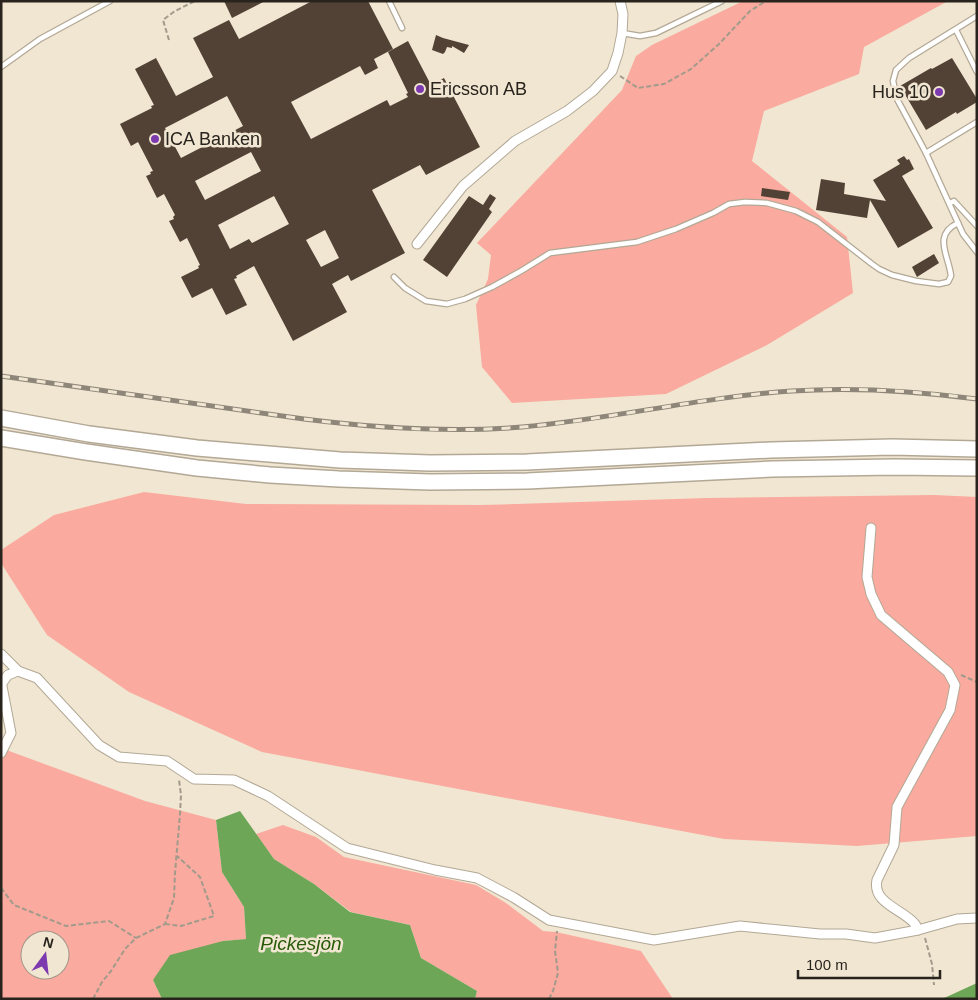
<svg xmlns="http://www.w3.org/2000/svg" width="978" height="1000" font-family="Helvetica,sans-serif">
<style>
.green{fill:#faaa9e;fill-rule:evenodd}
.water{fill:#6ea658}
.building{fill:#524236;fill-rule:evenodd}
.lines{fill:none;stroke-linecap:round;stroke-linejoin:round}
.lane-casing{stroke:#b2a895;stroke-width:7}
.street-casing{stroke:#b2a895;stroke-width:11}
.highway-casing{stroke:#b2a895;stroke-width:18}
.path{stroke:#a29a8b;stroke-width:2;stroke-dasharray:5 2.5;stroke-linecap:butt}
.lane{stroke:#fff;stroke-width:4.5}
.street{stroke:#fff;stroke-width:9}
.highway{stroke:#fff;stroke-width:15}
.rail-casing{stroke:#8e8679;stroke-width:5}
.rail{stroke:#f1e6d2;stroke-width:3;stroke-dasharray:9;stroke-linecap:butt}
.poi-dot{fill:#7d3aae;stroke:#f1e6d2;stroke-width:2}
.labels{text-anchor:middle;stroke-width:5;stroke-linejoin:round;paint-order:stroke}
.poi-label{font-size:18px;fill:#28241d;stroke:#f1e6d2;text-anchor:start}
.water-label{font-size:19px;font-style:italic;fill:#275b08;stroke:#f1e6d2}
</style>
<rect width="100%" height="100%" fill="#f1e6d2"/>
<!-- green -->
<g class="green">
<polygon points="743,1 948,1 864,47 859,74 764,111 752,161 847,237 853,293 767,345 666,394 512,403 482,367 476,305 488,279 491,255 477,243 622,90 636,56 652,45"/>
<polygon points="144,492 246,504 482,505 707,498 934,495 977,497 977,836 857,846 724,839 262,752 129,692 47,635 1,563 1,550 54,515"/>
<path d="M1,748L145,801L216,820L222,872L244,907L246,939L223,941L153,980L162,999H1ZM30,940H60V970H30Z"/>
<polygon points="283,825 316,837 344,857 476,885 506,903 543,931 556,932 641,951 673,999 475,999 477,991 421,958 410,925 351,912 314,884 274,859 256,834"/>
</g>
<!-- water -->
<g class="water">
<polygon points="240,811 274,859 314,884 350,912 410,925 421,958 477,991 475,999 162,999 153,980 170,955 223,941 246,939 244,907 222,872 216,820"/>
<polygon points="977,983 977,999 942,999"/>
</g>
<!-- building -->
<g class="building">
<polygon points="224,1 265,1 232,18"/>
<path d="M312,1H368L393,49L374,59L378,68L365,75L360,66L291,102L311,139L387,100L390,106L408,97L406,94L408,93L388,52L408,41L431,85L444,78L480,147L426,175L420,165L372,190L405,253L351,281L348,275L332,284L347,312L293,341L254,266L236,276L237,278L234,279L247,305L226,315L212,288L192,298L181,277L199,268L198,266L200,265L187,238L180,242L169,221L174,219L173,217L175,215L164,194L157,198L146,176L151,174L150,172L153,171L138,142L131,146L120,124L152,108L151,106L154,105L135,69L156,58L176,96L213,77L193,38L229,20L239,39ZM227,96L243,126L181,158L165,128ZM251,152L261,171L205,200L195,181ZM274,196L289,224L252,243L249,239L230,249L218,225ZM325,230L339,258L321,267L306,240Z"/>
<polygon points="436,35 443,38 469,45 464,53 452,46 452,48 447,47 445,52 443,54 432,50"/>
<polygon points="952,58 977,99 977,102 957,114 956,112 926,130 900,86 931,68 932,69"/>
<polygon points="904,156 907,160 909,159 914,169 902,176 933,228 898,248 870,200 867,218 816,210 821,179 845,183 844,194 886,201 873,180 900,164 897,160"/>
<polygon points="762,188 790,192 788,200 761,196"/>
<polygon points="490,194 496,198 489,209 492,212 447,277 423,260 469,196 483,205"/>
<polygon points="934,254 939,263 917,277 912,267"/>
</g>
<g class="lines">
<defs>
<g id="lane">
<polyline points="389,1 402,28"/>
<polyline points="977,16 909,58 896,70 893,81 897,99 926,153 977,122"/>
<polyline points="956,30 977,72"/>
<polyline points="622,33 640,36 656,33 722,1"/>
<polyline points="1,67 40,39 110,1"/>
<polyline points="926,153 963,234 977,252"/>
<polyline points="950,203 954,201 977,226"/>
<path d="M394,277L405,288L426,301L447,304L465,299L492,287L521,271L550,253L637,242L676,229L713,213L729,204L745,202L767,203L796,211L818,222L872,264L879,269L892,275L916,281L939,284L948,282L951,276C949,256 932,235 958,223"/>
</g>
<g id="street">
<polyline points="417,244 463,186 515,141 567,111 593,91 612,71 618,53 622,33 623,14 620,1"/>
<path d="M871,528L867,577L871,594L881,615L948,672L955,685L950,710L897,807L894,845L877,880C872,903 902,909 914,923C916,925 917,928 918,930"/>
<polyline points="1,654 18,671 37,678 99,745 119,757 167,761 194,779 234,780 268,796 347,848 435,870 477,878 513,897 549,920 654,940 740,926 820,934 846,934 875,938 918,930 957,919 977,918"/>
<polyline points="1,681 11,733 1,753"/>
<polyline points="2,683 8,675 18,671"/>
</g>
<g id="highway">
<polyline points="1,418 89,434 197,448 340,460 430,463 527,462 771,450 892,447 977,449"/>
<polyline points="1,438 86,452 197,468 270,475 339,479 430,482 527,481 773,469 894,467 977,468"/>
</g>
</defs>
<!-- lane casing -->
<use href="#lane" class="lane-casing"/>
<!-- street casing -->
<use href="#street" class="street-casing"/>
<!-- highway casing -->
<use href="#highway" class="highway-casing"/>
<!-- path -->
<g class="path">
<polyline points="169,40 163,20 175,11 195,1"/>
<polyline points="620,76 638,88 664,84 691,69 719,44 750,11 766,1"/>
<polyline points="961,675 977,682"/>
<polyline points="1,888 14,905 66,926 109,921 136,938"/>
<polyline points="165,924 181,926 214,916 200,877 177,856"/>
<polyline points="925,938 932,964 934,985"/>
<polyline points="93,999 102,982 111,971 125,949 136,938 165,924 174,898 175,873 180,814 181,795 179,780"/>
<polyline points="549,999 553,991 558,973 555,951 557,931"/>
</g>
<!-- lane -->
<use href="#lane" class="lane"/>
<!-- street -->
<use href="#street" class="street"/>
<!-- highway -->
<use href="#highway" class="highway"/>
<defs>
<path id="rail" d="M1,376L304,419C376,428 449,433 522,427C613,419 701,397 792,391C854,387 916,391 977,399"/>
</defs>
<!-- rail casing -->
<use href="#rail" class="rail-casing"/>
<!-- rail -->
<use href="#rail" class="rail"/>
</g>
<!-- markers -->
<g class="poi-dot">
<circle cx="420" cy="89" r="5"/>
<circle cx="939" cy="92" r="5"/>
<circle cx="155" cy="139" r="5"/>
</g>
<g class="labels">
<!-- poi labels -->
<g class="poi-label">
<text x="430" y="95">Ericsson AB</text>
<text x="929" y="98" text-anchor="end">Hus 10</text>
<text x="165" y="145">ICA Banken</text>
</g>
<!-- water labels -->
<g class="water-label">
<text x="301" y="950">Pickesjön</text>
</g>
</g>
<!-- border -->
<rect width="978" height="1000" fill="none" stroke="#28241d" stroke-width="5"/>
<!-- north arrow -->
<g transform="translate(45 955) rotate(15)"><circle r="24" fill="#f1e6d2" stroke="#a1988a"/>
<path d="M0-4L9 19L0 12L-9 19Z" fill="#7d3aae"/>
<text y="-8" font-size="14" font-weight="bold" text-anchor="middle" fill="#28241d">N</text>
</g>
<!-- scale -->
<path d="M798 970v8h142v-8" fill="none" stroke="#28241d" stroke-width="2.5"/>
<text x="806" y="970" font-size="15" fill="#28241d" stroke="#f1e6d2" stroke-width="4" paint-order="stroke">100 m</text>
</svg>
